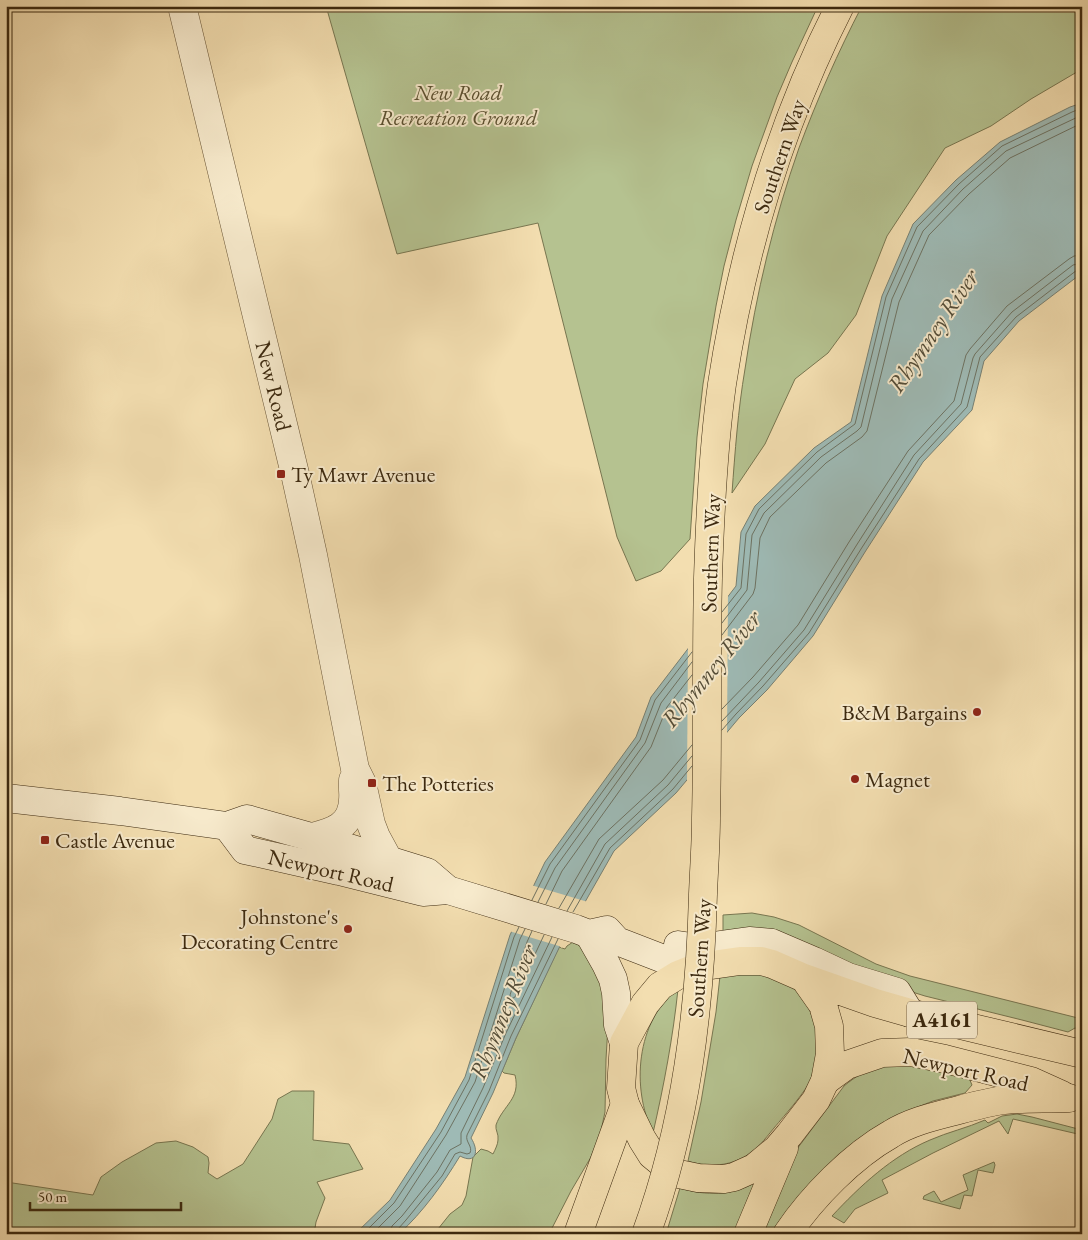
<svg xmlns="http://www.w3.org/2000/svg" width="1088" height="1240" font-family="'EB Garamond',serif">
<style>
.green{fill:#b5c290;stroke:#787650}
.water{fill:#9ebab5;stroke:#778073}
.pier{fill:#f3deb0}
.lines{fill:none;stroke-linecap:round;stroke-linejoin:round}
.shore{stroke:#6d7262;stroke-width:1}
.tertiary-casing{stroke:#6a5637;stroke-width:29}
.secondary-casing{stroke:#3c290f;stroke-width:29}
.primary-casing{stroke:#3c290f;stroke-width:29}
.tertiary{stroke:#f7eacc;stroke-width:28}
.secondary{stroke:#f7eacc;stroke-width:28}
.primary{stroke:#f3deb0;stroke-width:28}
.primary-bridge-casing{stroke:#3c290f;stroke-width:29;stroke-linecap:butt}
.primary-bridge{stroke:#f3deb0;stroke-width:28}
.poi-dot{fill:#8f2418;stroke:#f7eacc;stroke-width:2}
.labels{text-anchor:middle;stroke-width:4;stroke-linejoin:round;paint-order:stroke}
.shield{fill:#f7eacc;stroke:#746348;stroke-width:1}
.shield-label{font-size:21px;font-weight:bold;fill:#3c290f}
.park-label{font-size:22px;font-style:italic;fill:#5a4f2f;stroke:#f7eacc}
.street-label{font-size:22px;fill:#3c290f;stroke:#f7eacc}
.poi-label{font-size:22px;fill:#3c290f;stroke:#f7eacc;text-anchor:start}
.water-label{font-size:24px;font-style:italic;fill:#544d38;stroke:#f7eacc}
</style>
<rect width="100%" height="100%" fill="#f3deb0"/>
<filter id="stains"><feTurbulence type="fractalNoise" baseFrequency=".004" numOctaves="4"/><feColorMatrix values="0 0 0 0 .2 0 0 0 0 .09 0 0 0 0 .02 0 0 0 .5 -.17"/></filter>
<radialGradient id="worn" r=".72"><stop offset=".6" stop-color="#630" stop-opacity="0"/><stop offset="1" stop-color="#630" stop-opacity=".3"/></radialGradient>
<!-- green -->
<g class="green">
<polygon points="326,6 818,6 792,62 777,97 752,166 736,220 724,266 716,306 703,384 697,437 690,539 661,571 636,581 617,537 538,223 397,254"/>
<path d="M862,6H1082V69L1031,99L991,126L945,148L887,236L856,315L828,353L795,379L765,444L732,493C735,452 738,410 745,369C756,294 774,219 799,148C817,100 838,52 862,6Z"/>
<polygon points="752,913 774,917 799,925 876,964 910,976 1082,1019 1082,1030 1075,1028 1068,1032 1022,1020 925,996 877,981 723,937 723,915"/>
<path d="M573,942L581,946L594,961L609,1009L606,1059L605,1112L600,1135L591,1157L571,1191L549,1234H434L450,1214L462,1205L466,1196L473,1157L481,1149L488,1151L493,1154C495,1150 498,1144 498,1140C499,1134 495,1130 496,1125C503,1105 521,1099 515,1075L504,1073L502,1071L516,1038L559,947L565,949L567,946Z"/>
<path d="M754,972C770,978 787,982 799,993C806,1000 808,1007 812,1016C819,1035 820,1053 814,1073C810,1087 784,1116 774,1128C765,1139 756,1151 744,1157C726,1167 706,1167 688,1161L701,1102L716,1012L720,976Z"/>
<path d="M678,989C673,1037 664,1085 653,1133C631,1088 636,1021 678,989Z"/>
<path d="M907,1063L969,1078L972,1085L965,1093L933,1101L910,1110L774,1234H755L788,1161L844,1086C867,1067 879,1067 907,1063Z"/>
<polygon points="292,1091 314,1091 313,1140 349,1144 363,1169 317,1182 325,1198 316,1222 314,1234 6,1234 6,1182 93,1195 101,1177 122,1162 156,1143 176,1141 193,1147 208,1157 209,1163 208,1173 217,1179 243,1164 272,1119 278,1099"/>
<path d="M1017,1114L1032,1117L1082,1130V1135L1013,1119L1008,1134L999,1121L933,1153L882,1180L888,1193L855,1209L844,1223L832,1216C860,1186 892,1156 930,1140C948,1132 967,1128 985,1120L988,1123L1002,1116Z"/>
<polygon points="994,1162 995,1165 993,1173 978,1170 972,1196 964,1195 960,1209 923,1199 924,1196 934,1191 941,1202 968,1190 963,1175"/>
<path d="M756,1182L741,1234H666L680,1188C706,1196 732,1196 756,1182Z"/>
</g>
<!-- water -->
<path class="water" d="M1082,103V273L1019,321L984,361L972,410L923,462L865,552L813,636L767,690L739,718L676,793L614,851L560,946L516,1038L493,1093L471,1138C479,1150 477,1165 460,1156C443,1184 423,1212 399,1234H355L390,1200L436,1129L465,1077L510,935L545,862L636,737L651,697L736,586L741,532L755,506L814,448L851,422L882,296L913,224L956,180L1000,142L1070,107Z"/>
<!-- pier -->
<g class="pier">
<polygon points="728,592 727,736 687,783 688,645"/>
<polygon points="531,885 588,902 562,948 559,946 509,931"/>
</g>
<g class="lines">
<!-- shore -->
<g class="shore">
<polyline points="722,612 741,588 746,534 759,509 817,452 855,424 886,297 917,227 959,184 1002,146 1072,112 1082,108"/>
<polyline points="722,623 747,590 752,535 764,513 821,457 857,431 861,427 892,299 923,231 963,189 1006,151 1082,115"/>
<polyline points="722,635 753,594 755,588 760,538 770,517 826,463 862,437 867,431 899,302 929,235 969,194 1010,158 1082,123"/>
<polyline points="722,709 753,677 798,625 849,542 908,451 954,401 966,355 970,349 1007,306 1069,259 1074,256 1082,255"/>
<polyline points="722,721 759,682 804,630 856,546 914,455 961,404 973,358 975,354 1012,312 1073,265 1082,263"/>
<polyline points="722,730 736,714 763,686 809,633 861,549 919,459 967,407 980,357 1016,317 1077,270 1082,269"/>
<polyline points="532,900 550,864 640,740 655,700 692,652"/>
<polyline points="538,902 555,868 645,743 661,703 692,662"/>
<polyline points="546,904 562,871 651,747 667,707 692,675"/>
<polyline points="559,908 599,839 663,780 692,745"/>
<polyline points="567,911 605,844 668,785 692,756"/>
<polyline points="573,912 610,848 673,789 692,766"/>
<polyline points="532,931 527,942 510,995 511,999 515,997 544,935"/>
<polyline points="363,1234 394,1203 441,1132 469,1080 508,956 514,937 519,927"/>
<polyline points="372,1234 400,1206 446,1135 475,1082 514,958 520,939 525,929"/>
<polyline points="390,1234 392,1226 402,1216 437,1172 450,1150 461,1144 461,1133 483,1088 506,1033 552,937"/>
<path d="M396,1234L398,1229L406,1220L442,1176L455,1154L460,1152L467,1154L470,1153C473,1146 465,1142 467,1135L489,1091L511,1036L558,939"/>
</g>
<defs>
<g id="tertiary">
<polyline points="182,6 296,478 313,555 355,769 362,783 371,824 376,837 389,861"/>
<path d="M312,837C333,832 352,826 353,800C354,793 352,787 353,780"/>
</g>
<g id="secondary">
<polyline points="6,798 120,811 227,826 247,819 343,846 427,872 448,890 576,929 589,934 607,930 617,941 661,958 698,967"/>
<polyline points="227,826 245,850 339,871 423,892 448,890"/>
<polyline points="589,934 606,964 613,979 616,993 618,1025 624,1043"/>
<polyline points="678,945 698,948 749,941 761,942 772,943 814,961 848,977 897,992 910,1013"/>
</g>
<g id="primary">
<polyline points="804,978 823,1005 829,1026 830,1054 825,1081 816,1100 789,1135 777,1149 754,1168 734,1177 724,1179 698,1178 674,1173 652,1155 642,1139 625,1104 621,1088 624,1043 645,1004 660,986 678,975 698,967 740,961 761,961 772,964 804,978 875,1003 910,1013 1082,1054"/>
<polyline points="825,1081 847,1065 882,1053 911,1052 945,1059 1031,1081 1062,1095"/>
<polyline points="578,1234 625,1104"/>
<polyline points="748,1234 784,1148"/>
<path d="M787,1234C812,1197 852,1156 891,1134C912,1121 936,1116 959,1110C974,1106 989,1102 1004,1100C1025,1098 1047,1099 1069,1098"/>
</g>
</defs>
<!-- tertiary casing -->
<use href="#tertiary" class="tertiary-casing"/>
<!-- secondary casing -->
<use href="#secondary" class="secondary-casing"/>
<!-- primary casing -->
<use href="#primary" class="primary-casing"/>
<!-- tertiary -->
<use href="#tertiary" class="tertiary"/>
<!-- secondary -->
<use href="#secondary" class="secondary"/>
<!-- primary -->
<use href="#primary" class="primary"/>
<defs>
<path id="primary-bridge" d="M646,1234C686,1125 700,1009 703,894C704,868 706,843 706,818C708,738 706,658 708,578C710,514 713,448 722,384C742,253 780,124 840,6"/>
</defs>
<!-- primary-bridge casing -->
<use href="#primary-bridge" class="primary-bridge-casing"/>
<!-- primary-bridge -->
<use href="#primary-bridge" class="primary-bridge"/>
</g>
<!-- markers -->
<g class="poi-dot">
<rect x="276" y="469" width="10" height="10" rx="2.5"/>
<circle cx="977" cy="712" r="5"/>
<circle cx="855" cy="779" r="5"/>
<rect x="367" y="778" width="10" height="10" rx="2.5"/>
<rect x="40" y="835" width="10" height="10" rx="2.5"/>
<circle cx="348" cy="929" r="5"/>
</g>
<g class="labels">
<!-- shield labels -->
<rect class="shield" x="907" y="1001.5" width="70" height="37" rx="4"/>
<g class="shield-label">
<text x="942" y="1027">A4161</text>
</g>
<!-- park labels -->
<g class="park-label">
<text x="458" y="100">New Road<tspan x="458" dy="25">Recreation Ground</tspan></text>
</g>
<!-- street labels -->
<g class="street-label">
<text transform="translate(779 156) rotate(-71)" y="8">Southern Way</text>
<text transform="translate(274 386) rotate(76)" y="8">New Road</text>
<text transform="translate(710 553) rotate(-88)" y="8">Southern Way</text>
<text transform="translate(331 870) rotate(13)" y="8">Newport Road</text>
<text transform="translate(699 958) rotate(-86)" y="8">Southern Way</text>
<text transform="translate(966 1069) rotate(13)" y="8">Newport Road</text>
</g>
<!-- poi labels -->
<g class="poi-label">
<text x="291" y="482">Ty Mawr Avenue</text>
<text x="967" y="720" text-anchor="end">B&amp;M Bargains</text>
<text x="865" y="787">Magnet</text>
<text x="382" y="791">The Potteries</text>
<text x="55" y="848">Castle Avenue</text>
<text x="338" y="924" text-anchor="end">Johnstone's<tspan x="338" dy="25">Decorating Centre</tspan></text>
</g>
<!-- water labels -->
<g class="water-label">
<text transform="translate(933 331) rotate(-56)" y="8">Rhymney River</text>
<text transform="translate(711 669) rotate(-51)" y="8">Rhymney River</text>
<text transform="translate(503 1012) rotate(-68)" y="8">Rhymney River</text>
</g>
</g>
<!-- margin -->
<rect width="1088" height="1240" fill="none" stroke="#f3deb0" stroke-width="25"/>
<rect x="8" y="8" width="1073" height="1225" fill="none" stroke="#3c290f" stroke-width="2.5"/>
<rect x="12" y="12" width="1063" height="1215" fill="none" stroke="#3c290f"/>
<!-- scale -->
<path d="M30 1202v8h151v-8" fill="none" stroke="#3c290f" stroke-width="2.5"/>
<text x="38" y="1202" font-size="15" fill="#3c290f" stroke="#f7eacc" stroke-width="4" paint-order="stroke">50 m</text>
<rect width="100%" height="100%" filter="url(#stains)"/>
<rect width="100%" height="100%" fill="url(#worn)"/>
</svg>
